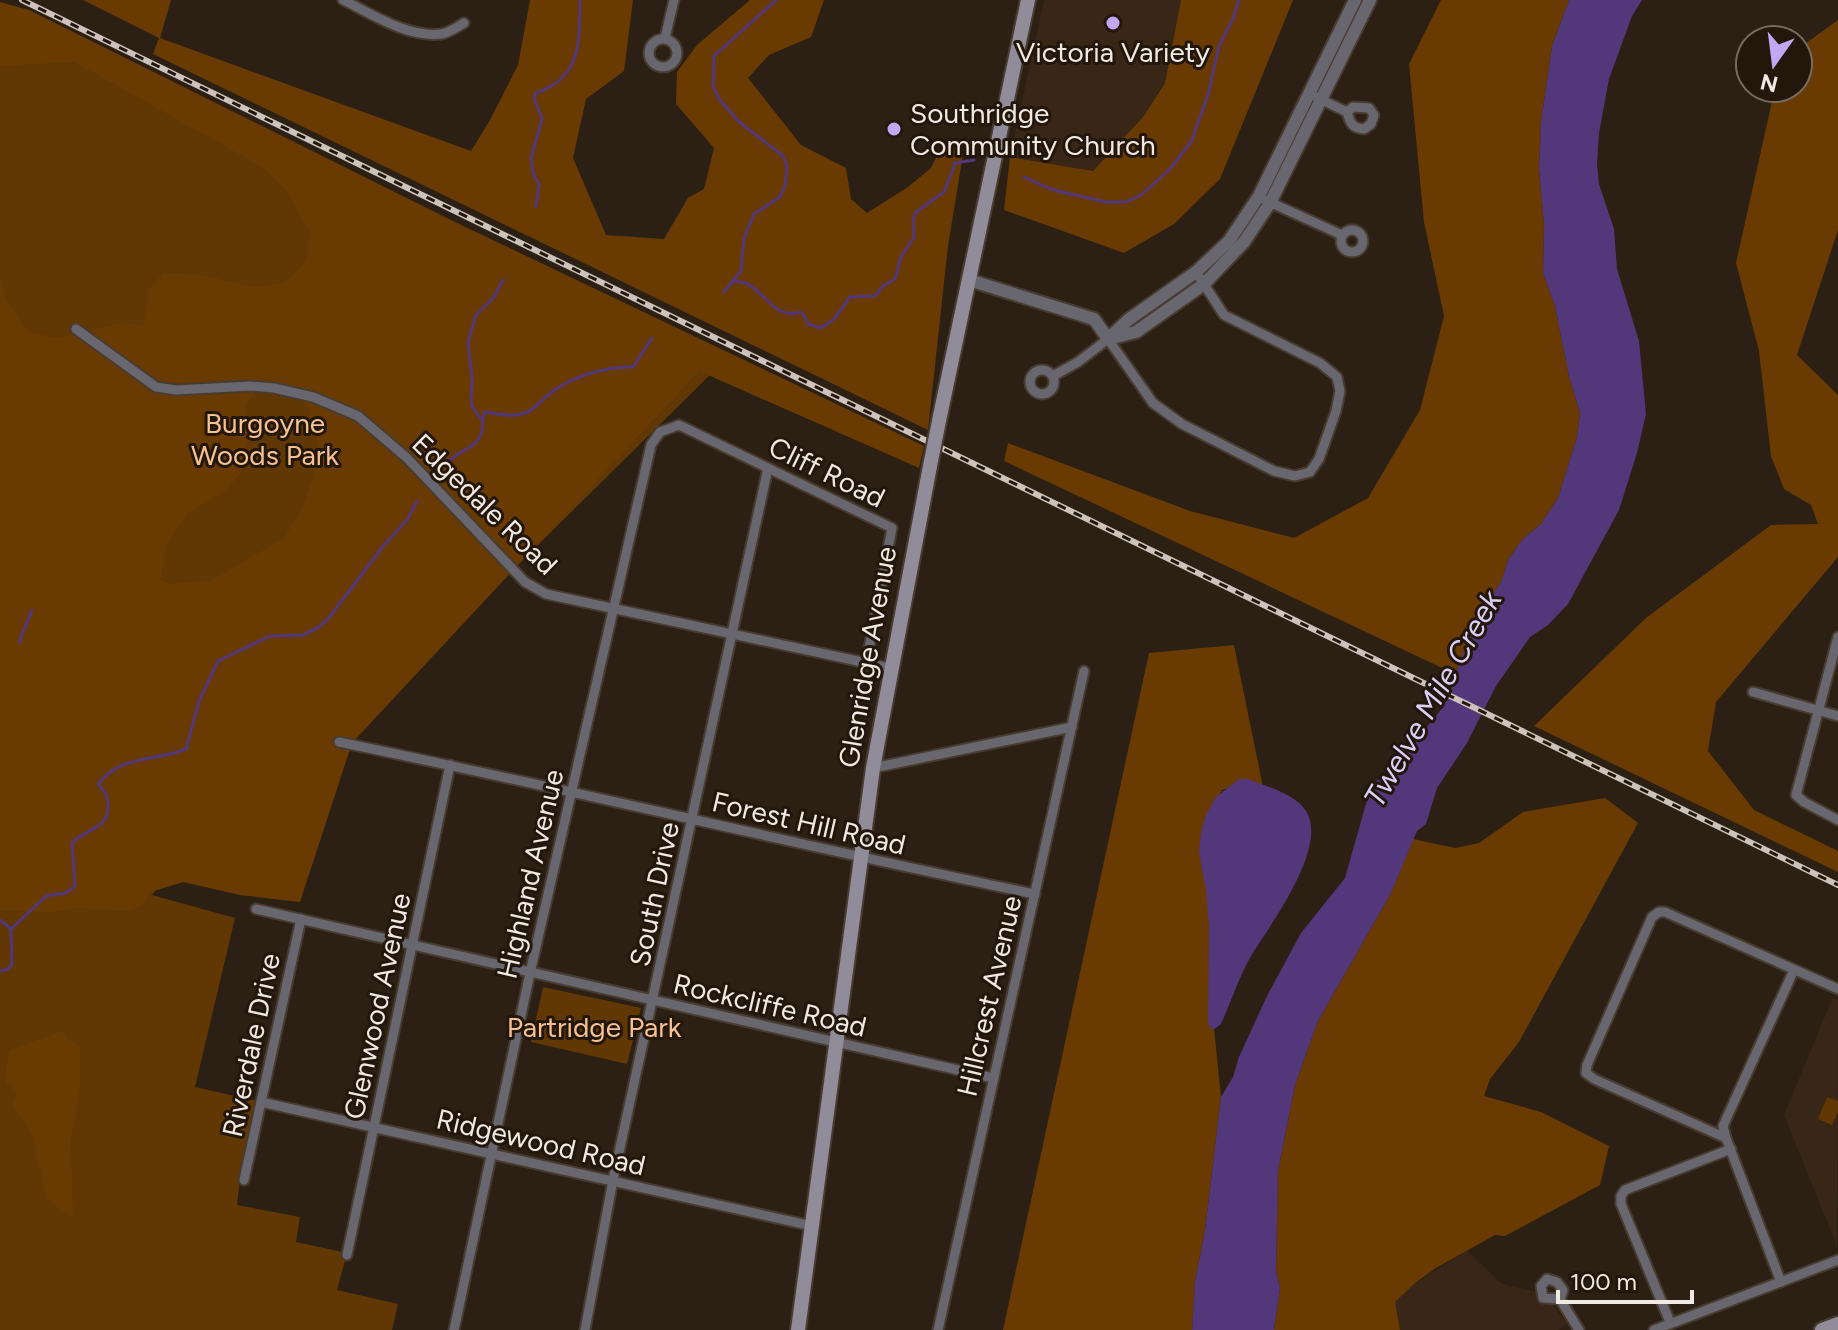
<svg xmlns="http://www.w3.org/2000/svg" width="1838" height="1330" font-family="Figtree,sans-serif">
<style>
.built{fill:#382616}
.green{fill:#613704}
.forest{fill:#693b03;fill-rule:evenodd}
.water{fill:#53377b}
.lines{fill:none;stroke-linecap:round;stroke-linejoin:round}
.stream{stroke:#53377b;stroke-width:3}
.minor-casing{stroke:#483c31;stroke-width:13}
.tertiary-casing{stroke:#483c31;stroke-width:16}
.secondary-casing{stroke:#483c31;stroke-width:18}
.minor{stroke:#68666e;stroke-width:9}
.tertiary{stroke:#68666e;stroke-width:12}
.secondary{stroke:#908c99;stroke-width:14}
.rail-casing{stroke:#cdc3bc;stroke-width:6}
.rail{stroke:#23160b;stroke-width:3;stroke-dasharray:9;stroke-linecap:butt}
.secondary-bridge-casing{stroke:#483c31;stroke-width:18;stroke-linecap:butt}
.secondary-bridge{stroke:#908c99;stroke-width:14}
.poi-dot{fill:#c2a7f2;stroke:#23160b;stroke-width:3}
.labels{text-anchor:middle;stroke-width:6;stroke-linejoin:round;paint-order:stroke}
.poi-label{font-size:28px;fill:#f2e9e2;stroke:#23160b}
.park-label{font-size:28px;fill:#f5c192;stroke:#23160b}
.street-label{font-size:28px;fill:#f2e9e2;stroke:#23160b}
.water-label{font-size:30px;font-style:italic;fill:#dccff7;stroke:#23160b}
</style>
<rect width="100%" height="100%" fill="#2c2014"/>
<!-- built -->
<g class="built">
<polygon points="1044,0 1181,0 1165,82 1143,117 1093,171 1010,157"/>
<polygon points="1833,997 1838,1000 1837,1246 1784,1115"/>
<polygon points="1467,1251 1502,1284 1545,1294 1567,1324 1559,1330 1400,1330 1394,1302 1415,1283"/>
</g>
<!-- green -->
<g class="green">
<polygon points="0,24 721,364 449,633 189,841 152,895 235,918 195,1087 261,1102 240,1179 237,1205 300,1217 296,1242 347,1253 337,1290 398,1304 392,1330 0,1330"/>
<polygon points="543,987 641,1008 627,1064 531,1042"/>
<polygon points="1827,1097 1838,1101 1838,1112 1832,1125 1818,1119"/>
</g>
<!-- forest -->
<g class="forest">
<polygon points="83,0 171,0 160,38 471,151 490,120 518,65 530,0 633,0 624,71 586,99 573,158 606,235 664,239 688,198 704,189 714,148 676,104 677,72 697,45 750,0 824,0 811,37 769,55 748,78 801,145 846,168 851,199 867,213 908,187 931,168 944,142 963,154 948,246 928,430 153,54 159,38"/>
<polygon points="1181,0 1293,0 1220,179 1174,224 1124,253 1004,210 1010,157 1093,171 1143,117 1165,83"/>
<polygon points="1441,0 1569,0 1552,46 1541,122 1539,168 1544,224 1543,273 1555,306 1569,376 1580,413 1577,437 1558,498 1541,524 1522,540 1508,560 1502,580 1479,618 1455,674 1004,461 1008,443 1190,511 1294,538 1368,498 1420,410 1444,316 1424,222 1409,64"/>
<path d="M0,2L29,10L453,221L924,446L919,468L699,371L352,743L300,902L240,895L183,882L151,892L142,906L128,911L79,908L51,912L0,910V276L5,296L27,331L57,338L121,323L143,325L149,289L163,273L202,275L255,287L284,283L306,261L310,233L285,190L264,168L74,62L0,66ZM255,392H290L308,407L318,444L313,476L303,506L284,538L212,580L170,584L160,579L168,543L187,514L228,489L240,473L251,430L246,406Z"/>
<polygon points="1838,20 1838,230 1797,355 1838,395 1838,557 1716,702 1708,751 1754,810 1838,851 1838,872 1534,726 1646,618 1771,525 1818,524 1811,505 1784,489 1771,456 1759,351 1736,263 1775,88 1798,88 1798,49"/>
<polygon points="1234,645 1263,787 1243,783 1222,790 1217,801 1210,989 1221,1097 1205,1230 1195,1282 1192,1330 1003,1330 1149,653"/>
<polygon points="1605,798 1638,823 1519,1042 1490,1079 1484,1096 1541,1112 1609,1146 1600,1185 1505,1236 1495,1235 1436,1268 1415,1283 1395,1302 1400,1330 1274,1330 1280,1288 1276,1271 1278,1171 1295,1085 1318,1021 1391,893 1413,839 1455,848 1479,843 1523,812"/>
<polygon points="63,1031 68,1039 80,1047 80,1088 71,1141 73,1219 47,1199 32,1136 12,1104 17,1093 5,1081 9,1050"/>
</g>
<!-- water -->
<g class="water">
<polygon points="1569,0 1642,0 1632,16 1609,79 1599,133 1597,164 1599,184 1614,229 1617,269 1639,341 1646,414 1637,453 1619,510 1568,604 1548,625 1530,637 1496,686 1467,743 1437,788 1426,824 1417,831 1391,893 1318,1021 1295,1085 1278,1171 1276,1271 1280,1288 1274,1330 1192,1330 1195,1282 1205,1230 1221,1097 1233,1077 1239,1057 1267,996 1301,933 1345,878 1371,786 1396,765 1444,706 1463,653 1479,617 1502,580 1508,560 1522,540 1541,524 1558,498 1577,437 1580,413 1569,376 1555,306 1543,273 1544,224 1539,168 1541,122 1552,46"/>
<path d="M1247,779C1265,786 1295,793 1306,811C1329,847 1270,925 1251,956C1239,977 1231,1002 1221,1024L1213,1030L1208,1024L1209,927L1206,889L1199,853L1201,832L1206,815L1215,798L1239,779Z"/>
</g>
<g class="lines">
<!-- stream -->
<g class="stream">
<polyline points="1024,177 1053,190 1106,202 1126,202 1141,195 1170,169 1191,142 1208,95 1219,46 1233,19 1239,0"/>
<path d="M536,206L539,184L533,174L531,158L542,119L534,98L536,93C582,77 579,43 580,0"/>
<path d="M732,282C762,277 769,322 800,312L804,315L808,324L821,328L834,319L850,297L875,296L883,286L895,279L901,257L914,237L913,219L916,212L944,192L955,163L974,160"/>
<polyline points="724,292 741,271 744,238 754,214 780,197 785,186 787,166 783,156 738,121 719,99 713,86 714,56 776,0"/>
<path d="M482,420L485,412C497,414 510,417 522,414C533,412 542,399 552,392C573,376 608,366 633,367L652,338"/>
<path d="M448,462C466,444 481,451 483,422L472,406L471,400L472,378L468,342L476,315L494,297L503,280"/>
<polyline points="19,642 32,610"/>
<polyline points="0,920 11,929"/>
<path d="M0,971L8,969L12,965L11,929L46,896L66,893L75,886L72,843C84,830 108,828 108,808C108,796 106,793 98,784C122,754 154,762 186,749L199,701L218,661L270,636L302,635L316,629L328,619L384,545L407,520L417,501"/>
</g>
<defs>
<g id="minor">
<path d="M343,0C372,14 408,38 441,34C449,33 457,27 464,23"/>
<polyline points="665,38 674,0"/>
<circle cx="663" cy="53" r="14"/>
<path d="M1316,97L1347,112C1350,123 1352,128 1364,129L1371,124L1374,115L1369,108L1353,107L1347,112"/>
<polyline points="1265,200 1342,235"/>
<circle cx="1352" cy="241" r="11"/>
<polyline points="76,329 156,387 176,390 250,386 274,388 313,397 358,416 407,458 525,582 546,594 890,668"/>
<circle cx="1042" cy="382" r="12"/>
<polyline points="1053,376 1078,362 1108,339 1153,403 1182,424 1274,471 1295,476 1310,472 1319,459 1336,411 1340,391 1337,377 1320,363 1224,315 1196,272"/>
<polyline points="1838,637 1796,795 1804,802 1838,820"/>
<polyline points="1753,692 1838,716"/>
<path d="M339,742C572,790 802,846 1035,894"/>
<polyline points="873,768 1072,727"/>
<polyline points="256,909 993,1078"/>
<polyline points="261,1102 812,1226"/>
<polyline points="1726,1138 1594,1079 1586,1073 1587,1065 1652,917 1659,912 1665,912 1838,989"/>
<polyline points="244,1180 301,919"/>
<polyline points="347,1255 450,765"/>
<polyline points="1781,1282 1726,1138 1723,1126 1794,970"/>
<polyline points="1560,1299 1543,1298 1541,1286 1547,1279 1557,1282 1563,1290 1560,1299 1579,1330"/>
<polyline points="1670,1322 1621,1204 1621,1196 1625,1190 1731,1149"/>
<polyline points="454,1330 530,973 651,445 660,432 679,425 892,528 866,664"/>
<polyline points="585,1330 613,1180 768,468"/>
<polyline points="938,1330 1084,671"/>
<polyline points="1654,1330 1838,1260"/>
</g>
<g id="tertiary">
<polyline points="969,280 1094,319 1108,339"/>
<polyline points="1110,337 1128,320 1196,272 1229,241 1259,196 1355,0"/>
<polyline points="1108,339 1136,332 1204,284 1244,242 1270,203 1370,0"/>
</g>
<g id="secondary">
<polyline points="940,416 1028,0"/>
<polyline points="798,1330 873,768 930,466"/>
<polyline points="1822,1330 1838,1324"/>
</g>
</defs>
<!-- minor casing -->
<use href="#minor" class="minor-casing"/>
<!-- tertiary casing -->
<use href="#tertiary" class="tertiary-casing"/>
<!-- secondary casing -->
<use href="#secondary" class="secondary-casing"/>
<!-- minor -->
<use href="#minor" class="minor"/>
<!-- tertiary -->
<use href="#tertiary" class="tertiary"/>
<!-- secondary -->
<use href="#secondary" class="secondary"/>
<defs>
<polyline id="rail" points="22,0 1838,885"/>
</defs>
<!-- rail casing -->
<use href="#rail" class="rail-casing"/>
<!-- rail -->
<use href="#rail" class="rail"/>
<defs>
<polyline id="secondary-bridge" points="930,466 940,416"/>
</defs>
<!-- secondary-bridge casing -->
<use href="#secondary-bridge" class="secondary-bridge-casing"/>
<!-- secondary-bridge -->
<use href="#secondary-bridge" class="secondary-bridge"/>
</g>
<!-- markers -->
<g class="poi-dot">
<circle cx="1113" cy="23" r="8"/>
<circle cx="894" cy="129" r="8"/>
</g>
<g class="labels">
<!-- poi labels -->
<g class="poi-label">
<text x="1113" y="62">Victoria Variety</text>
<text x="910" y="123" text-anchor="start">Southridge<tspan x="910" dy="32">Community Church</tspan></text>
</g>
<!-- park labels -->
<g class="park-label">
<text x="265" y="433">Burgoyne<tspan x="265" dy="32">Woods Park</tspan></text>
<text x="594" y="1037">Partridge Park</text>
</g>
<!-- street labels -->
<g class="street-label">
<text transform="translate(827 472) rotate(26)" y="10">Cliff Road</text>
<text transform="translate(485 504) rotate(44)" y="10">Edgedale Road</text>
<text transform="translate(867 657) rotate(-80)" y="10">Glenridge Avenue</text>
<text transform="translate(809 823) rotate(13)" y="10">Forest Hill Road</text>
<text transform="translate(530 874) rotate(-77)" y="10">Highland Avenue</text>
<text transform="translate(654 894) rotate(-78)" y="10">South Drive</text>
<text transform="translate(989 996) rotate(-77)" y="10">Hillcrest Avenue</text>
<text transform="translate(770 1005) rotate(13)" y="10">Rockcliffe Road</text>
<text transform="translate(377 1006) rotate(-78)" y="10">Glenwood Avenue</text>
<text transform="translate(251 1045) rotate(-78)" y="10">Riverdale Drive</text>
<text transform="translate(541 1142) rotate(13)" y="10">Ridgewood Road</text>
</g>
<!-- water labels -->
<g class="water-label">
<text transform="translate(1433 699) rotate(-60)" y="10">Twelve Mile Creek</text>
</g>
</g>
<!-- north arrow -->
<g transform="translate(1774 64) rotate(194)"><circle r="38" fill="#23160b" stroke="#766a61" stroke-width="2"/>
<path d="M0-6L14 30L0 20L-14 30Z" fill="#c2a7f2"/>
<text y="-12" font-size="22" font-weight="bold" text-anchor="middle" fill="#f2e9e2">N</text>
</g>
<!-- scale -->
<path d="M1558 1290v12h134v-12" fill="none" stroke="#f2e9e2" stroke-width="4"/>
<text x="1570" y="1290" font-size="24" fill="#f2e9e2" stroke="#23160b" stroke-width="6" paint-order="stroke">100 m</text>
</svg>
